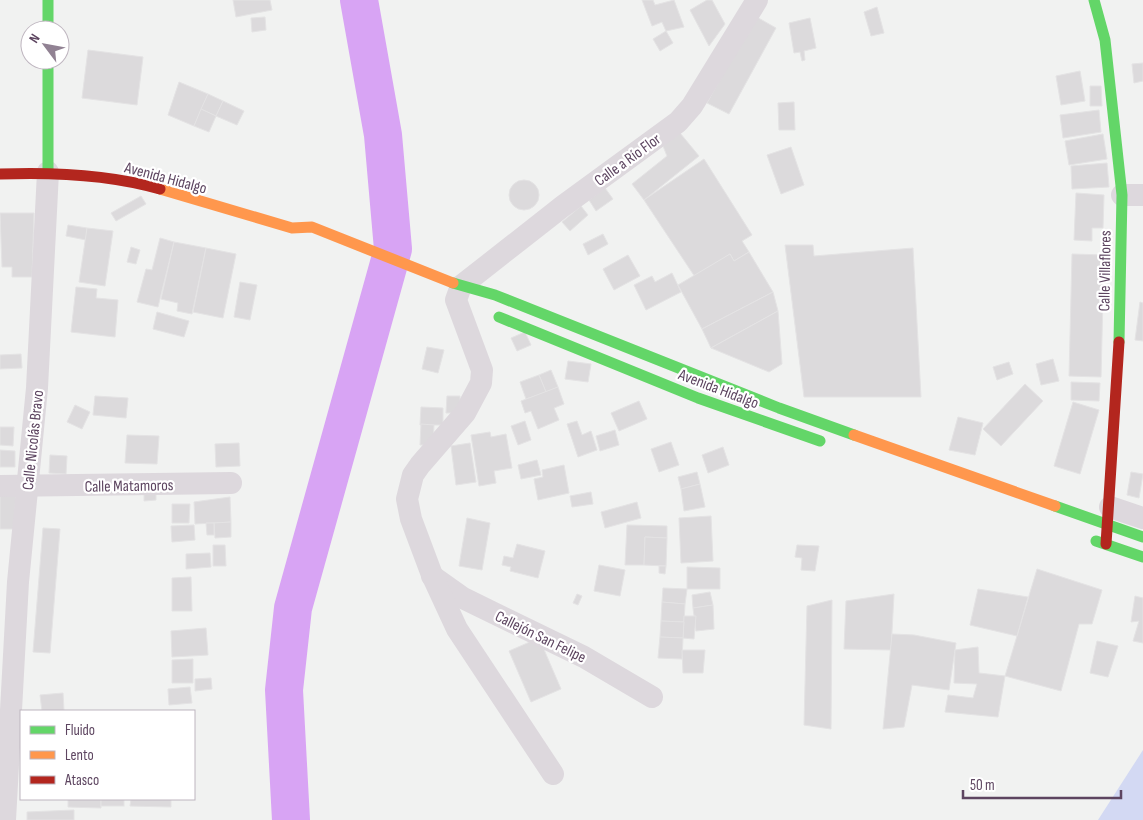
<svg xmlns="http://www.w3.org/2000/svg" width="1143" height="820" font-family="'Sofia Sans Condensed',sans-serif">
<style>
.green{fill:#d3d9f3}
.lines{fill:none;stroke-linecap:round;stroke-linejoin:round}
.river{stroke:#d8a4f4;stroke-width:38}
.building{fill:#dcdadc;stroke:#e4e3e4}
.street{stroke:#ddd8dd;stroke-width:22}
.fast{stroke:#63d668;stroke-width:11}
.slow{stroke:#ff974d;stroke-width:11}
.jam{stroke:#b3261e;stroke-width:11}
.labels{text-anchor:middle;stroke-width:4.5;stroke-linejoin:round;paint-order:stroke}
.street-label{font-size:16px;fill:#5d4560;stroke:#fff}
</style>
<rect width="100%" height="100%" fill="#f1f2f1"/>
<!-- green -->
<polygon class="green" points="1143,750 1143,820 1098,820"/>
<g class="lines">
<!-- river -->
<polyline class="river" points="291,820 284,690 293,608 393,249 383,135 359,0"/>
</g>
<!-- building -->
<g class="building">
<polygon points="233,0 270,0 272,10 236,17"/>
<polygon points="642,0 653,0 655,5 674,0 684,27 666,31 662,22 652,26"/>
<polygon points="707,0 712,0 725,24 709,46 690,10"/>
<polygon points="877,7 884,33 871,36 864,12"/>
<polygon points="755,16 776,28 729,114 707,103"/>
<polygon points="265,17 266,30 252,32 251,18"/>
<polygon points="810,18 816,48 804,51 805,60 802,61 800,52 794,53 789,23"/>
<polygon points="666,31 673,43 660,51 653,39"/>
<polygon points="88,50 143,57 137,105 82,98"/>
<polygon points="1143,63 1143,81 1134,83 1132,64"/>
<polygon points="1080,71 1085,101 1061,105 1056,76"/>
<polygon points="179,82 208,94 194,126 168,115"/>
<polygon points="1090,86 1101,86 1102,106 1090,106"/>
<polygon points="208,94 223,101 216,116 201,109"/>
<polygon points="223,101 244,111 237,125 216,116"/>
<polygon points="794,102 795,130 779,130 778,103"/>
<polygon points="201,109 216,116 209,132 194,126"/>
<polygon points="1099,110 1101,132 1063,138 1060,115"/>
<polygon points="680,133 699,156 644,200 632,184 667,156 661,141"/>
<polygon points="1103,134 1107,159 1069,165 1065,141"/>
<polygon points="791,147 804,185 781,194 767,155"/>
<polygon points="704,159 752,235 742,241 749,252 734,261 730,254 695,277 644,200"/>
<polygon points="1107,163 1109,187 1072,189 1071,166"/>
<circle cx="524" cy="195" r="15"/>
<polygon points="605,188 613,199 596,211 589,200"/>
<polygon points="1076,193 1104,195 1103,228 1092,228 1092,241 1074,240"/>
<polygon points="141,196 146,204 116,221 111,213"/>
<polygon points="581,206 588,215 570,231 562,222"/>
<polygon points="0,213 34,213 32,277 12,277 12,267 2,267"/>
<polygon points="68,225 87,228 86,240 66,236"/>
<polygon points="87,228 113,231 105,286 79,282"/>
<polygon points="603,234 608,244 588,255 583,244"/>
<polygon points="160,238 174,242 158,307 137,302 146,269 152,270"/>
<polygon points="174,242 206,248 192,314 177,311 178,303 161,299"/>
<polygon points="785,245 813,245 814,256 913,248 921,397 804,397"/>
<polygon points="131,247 140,250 136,264 127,262"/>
<polygon points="206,248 236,254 223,318 193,312"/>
<polygon points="749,252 773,292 702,329 678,285 730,254 734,261"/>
<polygon points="1072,254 1104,255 1101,377 1069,376"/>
<polygon points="628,255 640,276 614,290 603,269"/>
<polygon points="672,273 681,292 646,310 634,285 652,276 655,282"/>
<polygon points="240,282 257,285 250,320 234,317"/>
<polygon points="76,287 97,289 96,298 118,300 115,337 71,332"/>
<polygon points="773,292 778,311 711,348 702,329"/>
<polygon points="1140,302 1143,303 1143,341 1135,340"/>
<polygon points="778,311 782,364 769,372 711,348"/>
<polygon points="157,312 189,321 184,337 153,329"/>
<polygon points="525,332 531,345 517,351 511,338"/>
<polygon points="427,347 444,350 438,373 422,369"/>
<polygon points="21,354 22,368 0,369 0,355"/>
<polygon points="1053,359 1059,381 1041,385 1036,364"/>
<polygon points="568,361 591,364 588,382 565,379"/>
<polygon points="1009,362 1013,374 997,380 993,367"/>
<polygon points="551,370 558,387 546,392 539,375"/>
<polygon points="539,375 546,392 526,399 520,382"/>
<polygon points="1071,382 1100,383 1099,401 1071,400"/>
<polygon points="1025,384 1043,401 1001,446 983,429"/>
<polygon points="558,387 564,404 554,408 559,420 538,429 531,411 525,413 521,401"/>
<polygon points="95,396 128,398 126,418 93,415"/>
<polygon points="447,396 460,396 460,413 446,413"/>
<polygon points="639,401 647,419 619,431 611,413"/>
<polygon points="1073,402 1099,410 1080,474 1054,466"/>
<polygon points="75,405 90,412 82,429 67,422"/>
<polygon points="421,407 443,408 443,425 420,425"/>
<polygon points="958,417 983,423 975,455 949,450"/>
<polygon points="525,421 531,440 518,445 511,426"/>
<polygon points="577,421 582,435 591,431 597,450 578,457 567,424"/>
<polygon points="421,424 434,425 433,445 420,445"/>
<polygon points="0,427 14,427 13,446 0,445"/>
<polygon points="615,430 619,445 600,451 596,436"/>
<polygon points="490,432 491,437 506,434 512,468 494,471 496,483 479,486 471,435"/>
<polygon points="127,435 159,436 157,464 125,463"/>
<polygon points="671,442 679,465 659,472 651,449"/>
<polygon points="239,443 240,466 216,467 215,444"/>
<polygon points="470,443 476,482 456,485 451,446"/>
<polygon points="723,447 729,465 708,473 702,455"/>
<polygon points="0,450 15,451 15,467 0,467"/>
<polygon points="50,455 67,456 66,474 49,473"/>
<polygon points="537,460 541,475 521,479 518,465"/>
<polygon points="564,465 569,493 538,500 534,479 543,477 542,470"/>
<polygon points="697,472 700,484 681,489 678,477"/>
<polygon points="1131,472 1143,474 1139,498 1127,495"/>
<polygon points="700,484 705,507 684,511 681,489"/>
<polygon points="156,488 156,500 144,501 144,489"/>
<polygon points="591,492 593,504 572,507 570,496"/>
<polygon points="0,494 16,495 14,529 0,529"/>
<polygon points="230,497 231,522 195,524 194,502"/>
<polygon points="637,502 641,518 605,528 601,512"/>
<polygon points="172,504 190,504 189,523 172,523"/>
<polygon points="711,516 713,561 681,563 679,518"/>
<polygon points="467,518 490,523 482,570 459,566"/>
<polygon points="231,522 231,537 215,538 214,523"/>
<polygon points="206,523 214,523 214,535 207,535"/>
<polygon points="194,525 195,540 172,542 171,526"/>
<polygon points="627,525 667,526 667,538 645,537 644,565 625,565"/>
<polygon points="43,528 60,529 50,653 33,652"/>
<polygon points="645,537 667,538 666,566 644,565"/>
<polygon points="517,544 545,551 538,578 510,571 511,567 502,565 504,556 513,558"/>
<polygon points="213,545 225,545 226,566 213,566"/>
<polygon points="797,545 819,546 815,571 801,570 802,558 795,557"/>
<polygon points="210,553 211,567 186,569 186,554"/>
<polygon points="599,565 625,570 620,596 594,591"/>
<polygon points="659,566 666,566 665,574 659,573"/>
<polygon points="687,567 720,568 720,589 687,589"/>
<polygon points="1037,569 1102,590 1092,624 1079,624 1061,691 1005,676"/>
<polygon points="191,577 192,611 172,611 172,578"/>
<polygon points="663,588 687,589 685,604 662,602"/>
<polygon points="978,589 1028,597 1017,636 970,625"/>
<polygon points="710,592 713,605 693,608 692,595"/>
<polygon points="577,594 582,596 578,605 573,603"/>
<polygon points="894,594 891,650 844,649 846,601"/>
<polygon points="1135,596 1143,598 1143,643 1133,641 1139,621 1131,622"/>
<polygon points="832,600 831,729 804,725 807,606"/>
<polygon points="662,602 685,604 684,622 661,621"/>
<polygon points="713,605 714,629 696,631 693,608"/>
<polygon points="684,616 696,616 694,639 683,638"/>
<polygon points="661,621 684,622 683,638 660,637"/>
<polygon points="206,628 208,655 172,657 171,631"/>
<polygon points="892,634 914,635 956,643 949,690 912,685 904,727 883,729"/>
<polygon points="660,637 683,638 682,659 658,658"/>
<polygon points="539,638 561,689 531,702 509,651"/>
<polygon points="1097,641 1118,646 1108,677 1090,673"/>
<polygon points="978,647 979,673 1005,676 998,717 945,712 948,695 973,698 977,684 954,683 955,650"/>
<polygon points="682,650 705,650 703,673 683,673"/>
<polygon points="193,659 193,683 172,683 172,660"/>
<polygon points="211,678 212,689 195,691 195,679"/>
<polygon points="190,687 192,703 169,705 168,689"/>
<polygon points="63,693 64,711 42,711 40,695"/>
<polygon points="68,799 101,799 101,808 68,807"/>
<rect x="101" y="799" width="23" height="7"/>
<polygon points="131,799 171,799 171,807 130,806"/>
<polygon points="74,810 74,820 27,820 27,812"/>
</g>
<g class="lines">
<!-- street -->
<g class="street">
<polyline points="1122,195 1143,195"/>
<polyline points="0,486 231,483"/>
<polyline points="1110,507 1143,518"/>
<polyline points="432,576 463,598 584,657 652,697"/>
<polyline points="553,774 457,629 432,575 411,519 407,499 413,475 420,465 465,413 481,383 482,370 456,300 461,286 563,206 678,122 692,106 757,0"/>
<polyline points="5,820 18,582 37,388 48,172"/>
</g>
<!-- fast -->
<g class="fast">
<polyline points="48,0 48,30"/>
<polyline points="1094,0 1105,40 1122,195 1119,342"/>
<polyline points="48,60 48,172"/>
<polyline points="453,283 495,295 779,408 854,435"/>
<polyline points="499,317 698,398 820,441"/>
<polyline points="1055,506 1143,537"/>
<polyline points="1096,541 1143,557"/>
</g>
<!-- slow -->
<g class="slow">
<polyline points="160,189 292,228 312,227 453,283"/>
<polyline points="854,435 1055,506"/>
</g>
<!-- jam -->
<g class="jam">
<path d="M0,174C53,172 108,174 160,189"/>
<polyline points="1106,544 1119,342"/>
</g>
</g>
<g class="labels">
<!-- street labels -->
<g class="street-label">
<text transform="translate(627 159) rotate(-36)" y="6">Calle a Río Flor</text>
<text transform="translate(166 177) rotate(15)" y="6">Avenida Hidalgo</text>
<text transform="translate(1104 271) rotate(-89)" y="6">Calle Villaflores</text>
<text transform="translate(719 388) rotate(21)" y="6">Avenida Hidalgo</text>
<text transform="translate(32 440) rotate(-84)" y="6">Calle Nicolás Bravo</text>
<text transform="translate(129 485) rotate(-1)" y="6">Calle Matamoros</text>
<text transform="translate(541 636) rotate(26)" y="6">Callejón San Felipe</text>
</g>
</g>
<!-- legend -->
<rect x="20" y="710" width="175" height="90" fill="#ffffff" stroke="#beb5bf"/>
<rect x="30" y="726" width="25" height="8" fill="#63d668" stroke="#beb5bf"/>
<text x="65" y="735" font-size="15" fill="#5d4560">Fluido</text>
<rect x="30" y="751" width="25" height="8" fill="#ff974d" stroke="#beb5bf"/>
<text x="65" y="760" font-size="15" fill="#5d4560">Lento</text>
<rect x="30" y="776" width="25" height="8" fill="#b3261e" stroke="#beb5bf"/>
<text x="65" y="785" font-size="15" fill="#5d4560">Atasco</text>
<!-- north arrow -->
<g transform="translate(45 45) rotate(302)"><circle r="24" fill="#ffffff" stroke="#beb5bf"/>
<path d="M0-4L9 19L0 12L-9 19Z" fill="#918293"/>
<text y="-8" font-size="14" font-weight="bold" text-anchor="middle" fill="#5d4560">N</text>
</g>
<!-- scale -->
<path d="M963 790v8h158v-8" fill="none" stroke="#5d4560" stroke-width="2.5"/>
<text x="970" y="790" font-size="15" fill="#5d4560" stroke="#ffffff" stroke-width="4" paint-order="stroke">50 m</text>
</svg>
